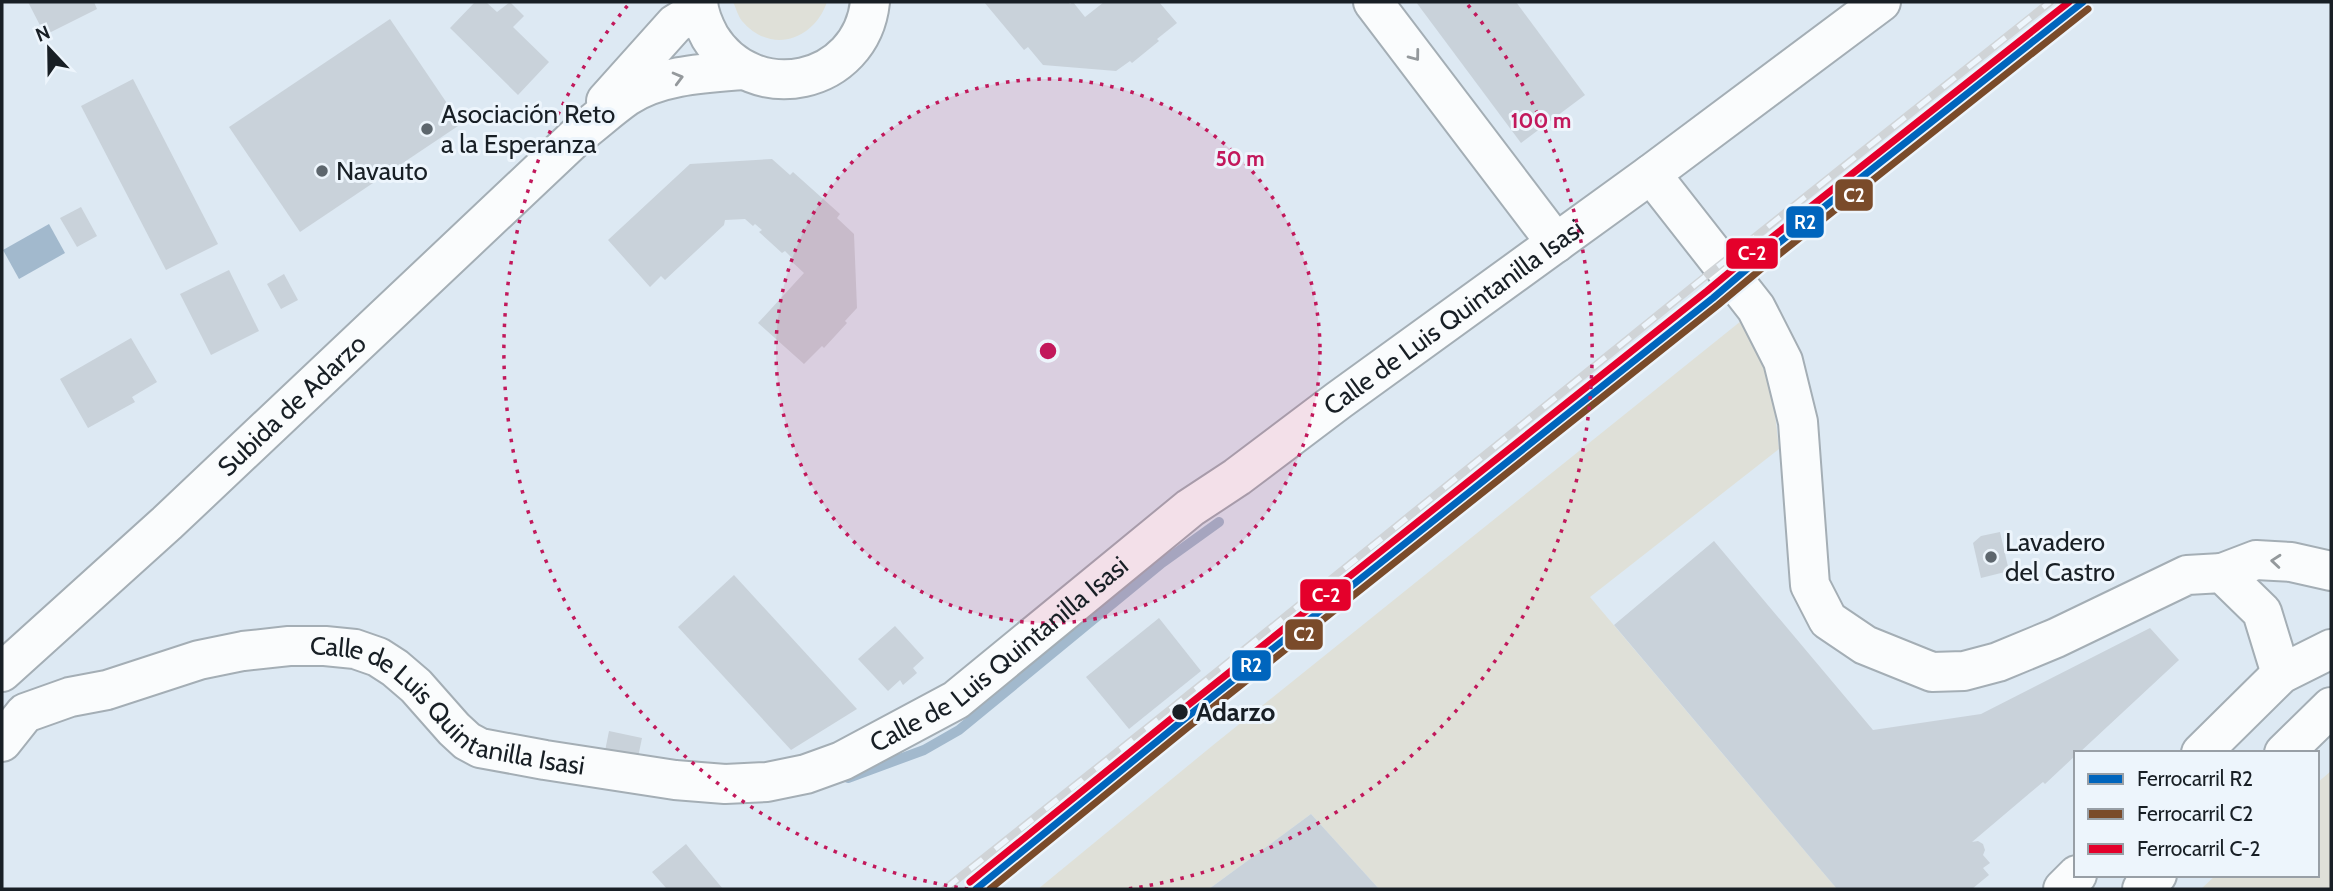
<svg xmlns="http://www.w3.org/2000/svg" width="2333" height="891" font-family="Cabin,sans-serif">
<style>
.green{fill:#dfe0d8}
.water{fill:#a2b9cd}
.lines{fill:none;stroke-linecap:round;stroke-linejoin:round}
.stream{stroke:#a2b9cd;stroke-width:10}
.building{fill:#c9d2da}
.minor-casing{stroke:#a4aeb5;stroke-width:42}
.major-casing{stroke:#a4aeb5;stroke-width:42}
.highway-casing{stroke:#a4aeb5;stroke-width:42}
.minor{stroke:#fafcfd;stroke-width:38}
.major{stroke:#fafcfd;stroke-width:38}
.highway{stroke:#fafcfd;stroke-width:38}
.rail-casing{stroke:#d0d4d7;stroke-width:8}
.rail{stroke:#edf5fc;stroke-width:5;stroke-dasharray:16;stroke-linecap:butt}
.rail-1-casing{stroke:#edf5fc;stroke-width:12}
.rail-2-casing{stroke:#edf5fc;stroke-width:12}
.rail-3-casing{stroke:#edf5fc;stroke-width:12}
.rail-1{stroke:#0065bd;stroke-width:7}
.rail-2{stroke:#7a4b2a;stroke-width:7}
.rail-3{stroke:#e4002b;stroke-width:7}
.oneway{stroke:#94999c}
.ring{fill:none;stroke:#c2185b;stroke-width:3.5;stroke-dasharray:3.5 7}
.poi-dot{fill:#5d666d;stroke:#edf5fc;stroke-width:2.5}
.stop-dot{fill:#181f25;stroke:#edf5fc;stroke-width:2.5}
.labels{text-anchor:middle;stroke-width:6;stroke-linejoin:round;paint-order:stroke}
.poi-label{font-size:26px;fill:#181f25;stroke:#edf5fc;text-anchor:start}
.street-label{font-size:26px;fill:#181f25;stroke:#edf5fc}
.stop-label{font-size:26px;font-weight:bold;fill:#181f25;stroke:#edf5fc;text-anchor:start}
.centre{fill:#c2185b;stroke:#edf5fc;stroke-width:3.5}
.ring-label{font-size:21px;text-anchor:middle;font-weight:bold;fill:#c2185b;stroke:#edf5fc;stroke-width:6;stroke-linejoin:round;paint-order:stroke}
.line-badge{stroke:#edf5fc;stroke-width:2.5}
.badge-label{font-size:19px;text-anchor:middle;font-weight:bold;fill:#fff}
</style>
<rect width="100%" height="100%" fill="#dde9f3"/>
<!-- green -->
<g class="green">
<path d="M733,2H827C814,40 771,55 742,21C738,16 736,8 733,2Z"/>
<path d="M1741,321C1768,355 1775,406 1779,449L1590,597L1837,889H1379L1311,814L1209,889H1038L1212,746Z"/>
<polygon points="2331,771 2331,889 2201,889 2216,875 2317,875 2317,783"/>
</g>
<!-- water -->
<polygon class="water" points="49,224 65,253 19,279 3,250"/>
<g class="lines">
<!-- stream -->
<polyline class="stream" points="848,778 924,750 959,730 1162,563 1219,522"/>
</g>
<!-- building -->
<g class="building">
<polygon points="28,2 94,2 97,9 45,35"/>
<polygon points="475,2 486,2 497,12 510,2 524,16 513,27 549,62 518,95 450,28"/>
<polygon points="984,2 1068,2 1070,4 1073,2 1085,17 1104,2 1159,2 1177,23 1157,39 1159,41 1132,63 1130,61 1116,71 1043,65 1028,47 1024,50"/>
<polygon points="1416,2 1516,2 1585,95 1521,143"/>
<polygon points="390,19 461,124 300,232 229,127"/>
<polygon points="133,79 218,244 166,270 81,106"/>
<polygon points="772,159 790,175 793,172 840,214 837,218 854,234 857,308 845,321 847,323 824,348 822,346 804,364 758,323 804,273 790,260 792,258 785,251 782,253 759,232 762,230 755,224 753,226 745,219 725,220 724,225 665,280 661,276 650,287 608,240 690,164"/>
<polygon points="81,207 97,236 77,247 60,218"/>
<polygon points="229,270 259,331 211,355 180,294"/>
<polygon points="284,274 298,300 281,309 267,284"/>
<polygon points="131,338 157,382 132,397 135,402 88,428 60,379"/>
<polygon points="2000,532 2009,571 1981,578 1973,543 1981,536"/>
<polygon points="1714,541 1873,730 1981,714 2150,628 2179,660 2079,753 2076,753 2076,755 2045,784 2043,782 1972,842 1978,841 1983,844 1985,850 1983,855 1990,863 1983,868 1989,875 1972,889 1837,889 1614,625"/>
<polygon points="734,575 857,709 791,750 678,627"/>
<polygon points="1159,618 1201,671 1129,729 1086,677"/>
<polygon points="895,626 924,658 913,668 917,673 903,685 900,680 888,691 858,659"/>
<polygon points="609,731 642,738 637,762 604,756"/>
<polygon points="1311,814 1379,889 1209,889"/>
<polygon points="686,844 698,859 723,889 667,889 652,872"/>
</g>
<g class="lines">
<defs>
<g id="minor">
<polyline points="1373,2 1556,243"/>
<polyline points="606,101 675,24 698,10"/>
<polyline points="1651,174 1756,308 1783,361 1798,422 1810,585 1828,620 1865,645 1932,672 1964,671 1998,662 2056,638 2187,575 2222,573 2262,612 2281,674"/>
<polyline points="2222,573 2256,560 2291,562 2331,571"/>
<path id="s1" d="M2,672L167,523L578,135C594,123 609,109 626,97C659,75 705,73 744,70"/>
<path id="s2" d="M2,742L25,713L70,697L107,690L199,660L243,651L289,646H325L355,649L378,657L395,668L416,686L454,729L467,741L480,748L545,760L675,780L725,784L767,782L806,774L842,761L956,700L1190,508L1237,477L1339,400L1651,174L1881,2"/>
<polyline points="2201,753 2281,674 2331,649"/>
<polyline points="2063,889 2077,875"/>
</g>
<path id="major" d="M698,2C699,15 704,26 710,37C754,108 861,85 870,2"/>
<g id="highway">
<polyline points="2284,753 2331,707"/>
<polyline points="2142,889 2157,875"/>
</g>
</defs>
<!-- minor casing -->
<use href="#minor" class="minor-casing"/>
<!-- major casing -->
<use href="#major" class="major-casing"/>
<!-- highway casing -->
<use href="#highway" class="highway-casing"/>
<!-- minor -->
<use href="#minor" class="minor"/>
<!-- major -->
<use href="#major" class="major"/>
<!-- highway -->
<use href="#highway" class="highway"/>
<defs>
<polyline id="rail" points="945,889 1171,709 1696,284 2050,2"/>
</defs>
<!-- rail casing -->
<use href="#rail" class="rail-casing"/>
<!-- rail -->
<use href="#rail" class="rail"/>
<defs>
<polyline id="rail-1" points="976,889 1182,721 1713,298 1761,257 2083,2"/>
<polyline id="rail-2" points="990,889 1187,728 1718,305 1767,264 2088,9"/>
<polyline id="rail-3" points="970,882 1177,714 1707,291 1756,250 2069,2"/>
</defs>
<!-- rail-1 casing -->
<use href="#rail-1" class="rail-1-casing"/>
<!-- rail-2 casing -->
<use href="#rail-2" class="rail-2-casing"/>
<!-- rail-3 casing -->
<use href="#rail-3" class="rail-3-casing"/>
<!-- rail-1 -->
<use href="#rail-1" class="rail-1"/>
<!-- rail-2 -->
<use href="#rail-2" class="rail-2"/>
<!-- rail-3 -->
<use href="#rail-3" class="rail-3"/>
</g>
<!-- one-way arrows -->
<defs><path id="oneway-chevron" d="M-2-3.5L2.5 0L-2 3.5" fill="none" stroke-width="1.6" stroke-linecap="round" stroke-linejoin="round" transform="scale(1.75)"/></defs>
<g class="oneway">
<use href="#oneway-chevron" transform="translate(1415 56) rotate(53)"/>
<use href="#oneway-chevron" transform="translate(678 78) rotate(-15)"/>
<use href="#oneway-chevron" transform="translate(2276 561) rotate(-175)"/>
</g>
<!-- distance rings -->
<circle cx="1048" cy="351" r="272" fill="#c2185b" fill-opacity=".12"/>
<g class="ring">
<circle cx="1048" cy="351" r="272"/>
<path d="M968 889A544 544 0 0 1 628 5M1468 5A544 544 0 0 1 1128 889"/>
</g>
<!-- markers -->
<g class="poi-dot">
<circle cx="427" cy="129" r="7"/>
<circle cx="322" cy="171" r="7"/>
<circle cx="1991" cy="557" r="7"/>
</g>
<circle class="stop-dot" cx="1180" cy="712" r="9"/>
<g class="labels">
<!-- poi labels -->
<g class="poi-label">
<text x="441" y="123">Asociación Reto<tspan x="441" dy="30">a la Esperanza</tspan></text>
<text x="336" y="180">Navauto</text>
<text x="2005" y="551">Lavadero<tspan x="2005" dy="30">del Castro</tspan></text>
</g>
<!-- street labels -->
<g class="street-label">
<text dy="9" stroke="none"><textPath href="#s2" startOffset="1664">Calle de Luis Quintanilla Isasi</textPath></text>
<text dy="9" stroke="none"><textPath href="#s1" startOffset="394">Subida de Adarzo</textPath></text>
<text dy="9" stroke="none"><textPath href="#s2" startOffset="1097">Calle de Luis Quintanilla Isasi</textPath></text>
<text dy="9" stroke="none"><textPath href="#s2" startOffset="488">Calle de Luis Quintanilla Isasi</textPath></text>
</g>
<!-- stop labels -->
<g class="stop-label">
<text x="1196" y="721">Adarzo</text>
</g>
</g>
<circle cx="1048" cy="351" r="10" class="centre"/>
<g class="ring-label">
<text x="1541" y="128">100 m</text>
<text x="1240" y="166">50 m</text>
</g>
<g class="line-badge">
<rect x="1834" y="178" width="40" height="34" rx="7" fill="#7a4b2a"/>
<rect x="1785" y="205" width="40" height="34" rx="7" fill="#0065bd"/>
<rect x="1725" y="237" width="54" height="33" rx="7" fill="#e4002b"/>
<rect x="1299" y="578" width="53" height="34" rx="7" fill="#e4002b"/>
<rect x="1284" y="618" width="40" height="33" rx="7" fill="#7a4b2a"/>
<rect x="1231" y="649" width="41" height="33" rx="7" fill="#0065bd"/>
</g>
<g class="badge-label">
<text x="1854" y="202">C2</text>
<text x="1805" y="229">R2</text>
<text x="1752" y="260">C-2</text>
<text x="1326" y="602">C-2</text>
<text x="1304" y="641">C2</text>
<text x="1251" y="672">R2</text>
</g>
<!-- border -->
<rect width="2333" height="891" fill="none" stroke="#181f25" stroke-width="7"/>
<!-- legend -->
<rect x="2074" y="751" width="245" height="126" fill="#edf5fc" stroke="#989fa6" stroke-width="2"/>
<rect x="2088" y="774" width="35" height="10" fill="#0065bd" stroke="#989fa6" stroke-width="2"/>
<text x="2137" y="786" font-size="21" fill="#181f25">Ferrocarril R2</text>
<rect x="2088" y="809" width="35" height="10" fill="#7a4b2a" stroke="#989fa6" stroke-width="2"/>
<text x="2137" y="821" font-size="21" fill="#181f25">Ferrocarril C2</text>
<rect x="2088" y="844" width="35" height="10" fill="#e4002b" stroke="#989fa6" stroke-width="2"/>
<text x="2137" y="856" font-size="21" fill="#181f25">Ferrocarril C-2</text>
<!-- north arrow -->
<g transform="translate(49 49) rotate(338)" stroke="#edf5fc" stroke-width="5" paint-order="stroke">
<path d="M0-5L12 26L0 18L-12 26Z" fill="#181f25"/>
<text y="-10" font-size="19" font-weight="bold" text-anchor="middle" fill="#181f25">N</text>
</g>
</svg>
